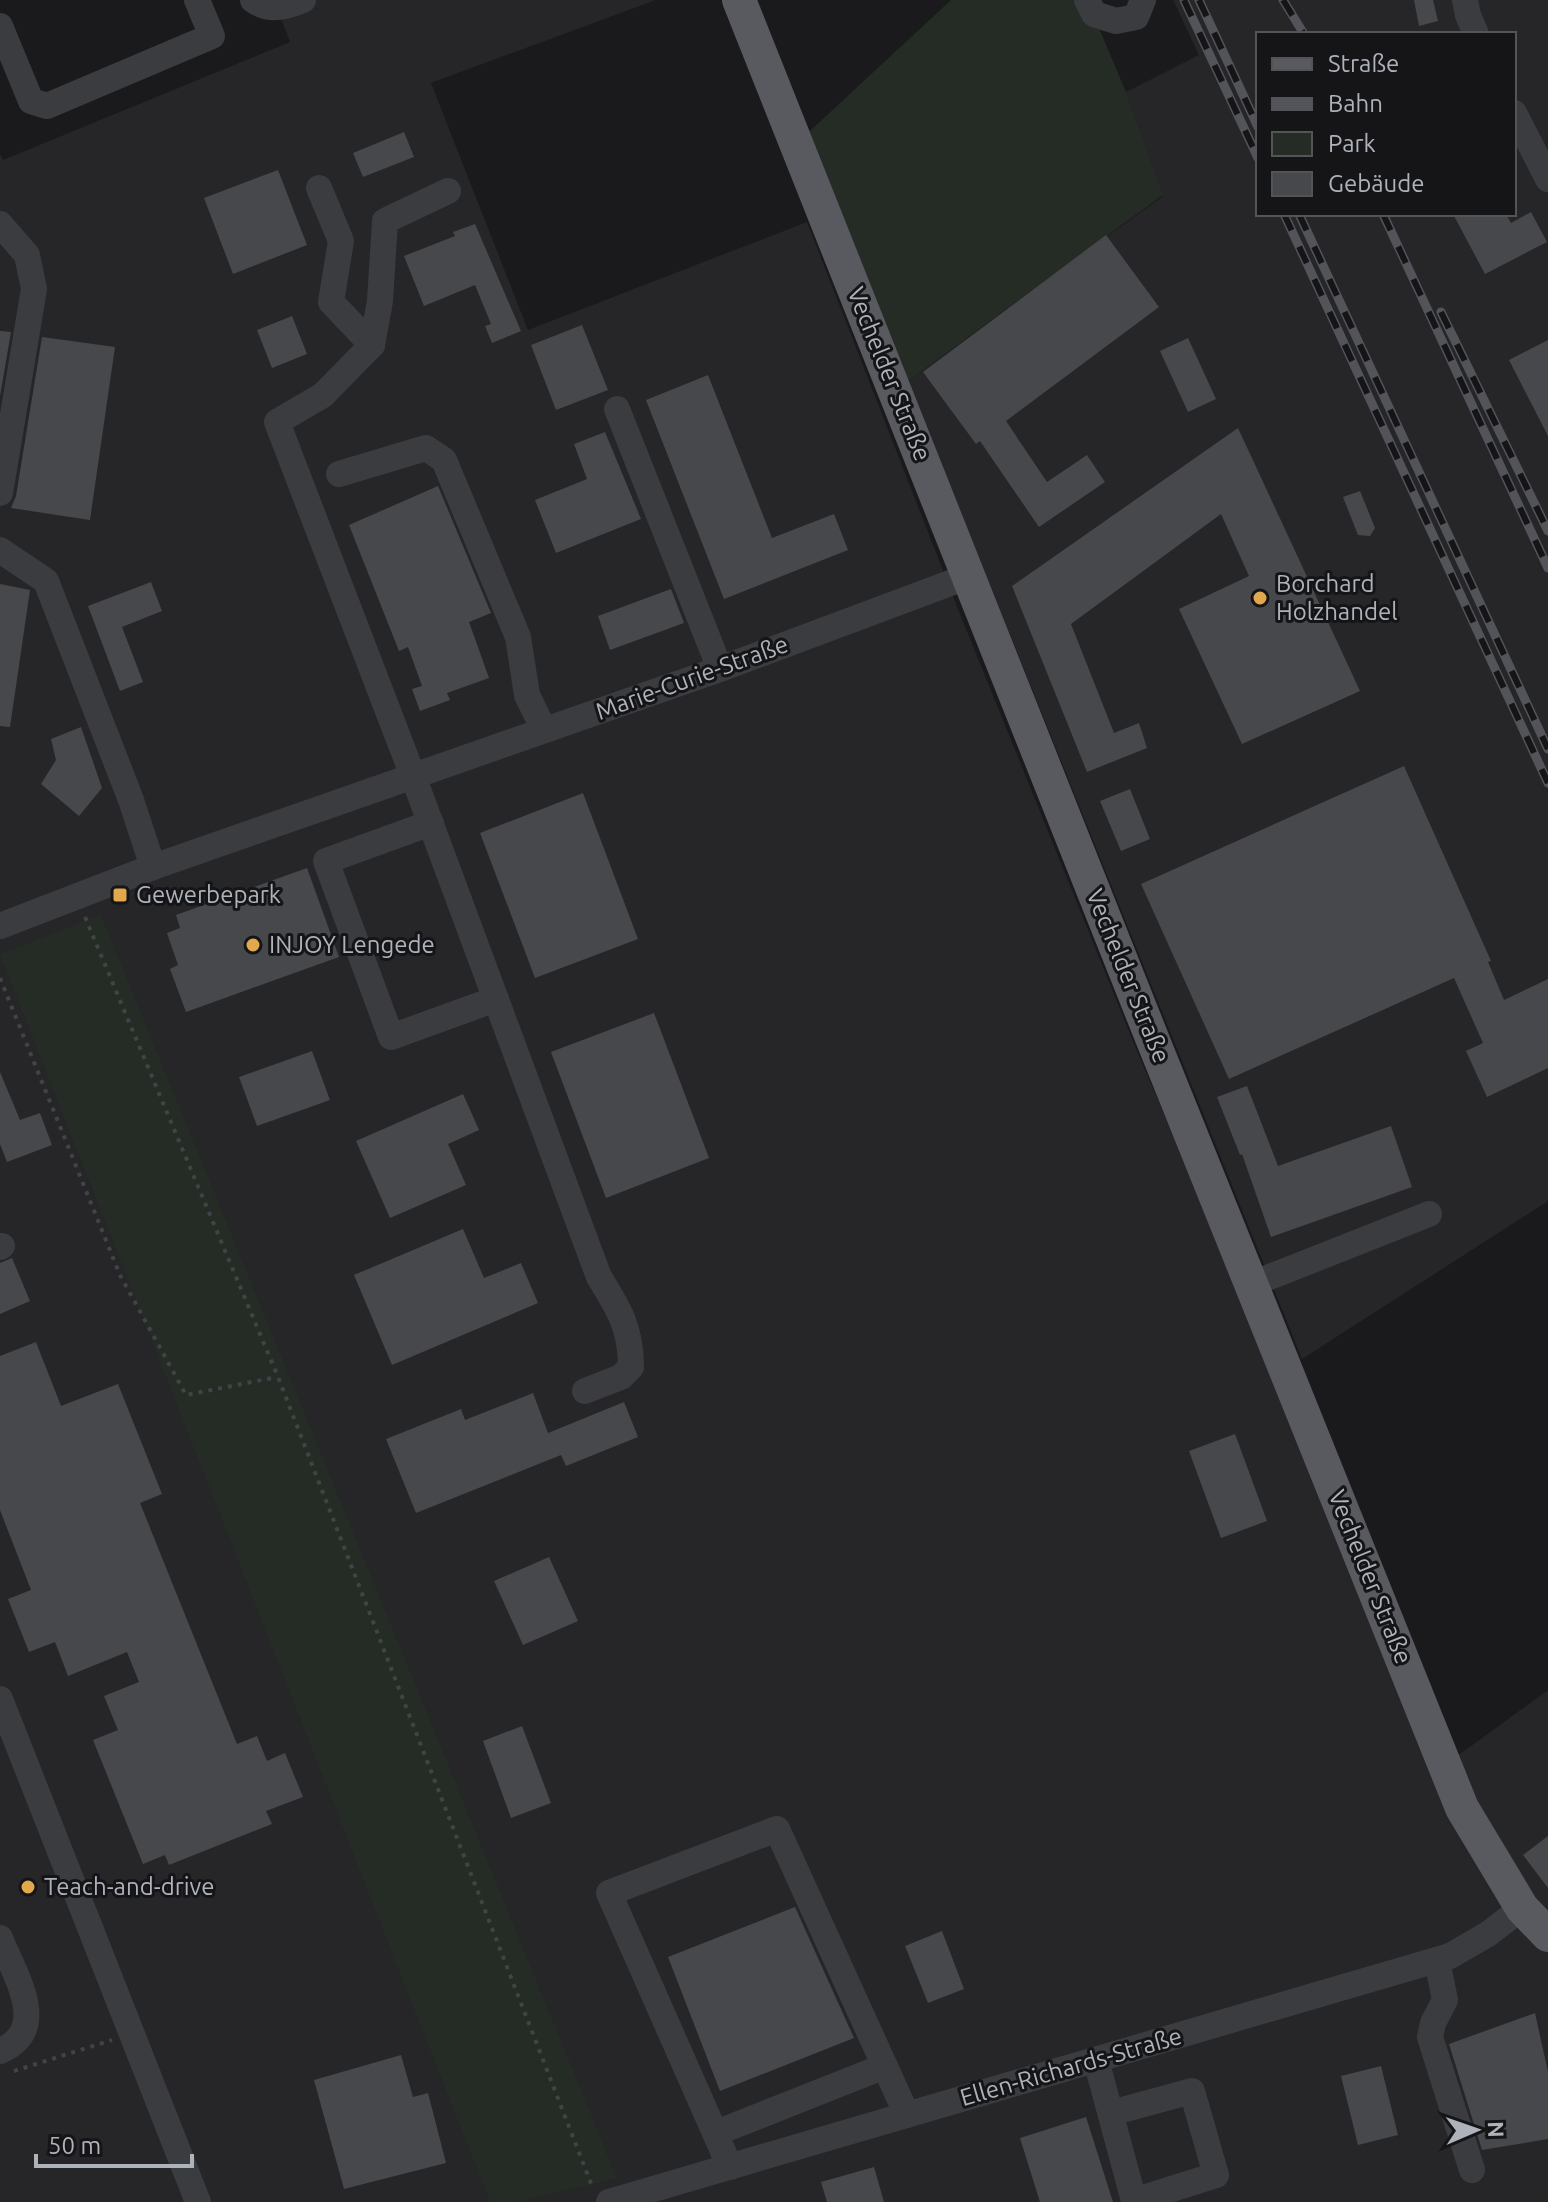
<svg xmlns="http://www.w3.org/2000/svg" width="1548" height="2202" font-family="Ubuntu,sans-serif">
<style>
.built{fill:#262629;fill-rule:evenodd}
.green{fill:#242c25}
.building{fill:#47484c}
.lines{fill:none;stroke-linecap:round;stroke-linejoin:round}
.path{stroke:#414347;stroke-width:4;stroke-dasharray:4 6;stroke-linecap:butt}
.minor{stroke:#3b3c40;stroke-width:26}
.major{stroke:#585a5f;stroke-width:34}
.rail-casing{stroke:#525459;stroke-width:9}
.rail{stroke:#151517;stroke-width:6;stroke-dasharray:18;stroke-linecap:butt}
.poi-dot{fill:#e1a84d;stroke:#151517;stroke-width:3}
.labels{text-anchor:middle;stroke-width:6;stroke-linejoin:round;paint-order:stroke}
.street-label{font-size:24px;fill:#aeb2ba;stroke:#151517}
.poi-label{font-size:24px;fill:#aeb2ba;stroke:#151517;text-anchor:start}
</style>
<rect width="100%" height="100%" fill="#1a1a1c"/>
<!-- built -->
<g class="built">
<polygon points="274,0 656,0 431,83 528,330 807,222 958,609 1137,1051 1445,1765 1548,1690 1548,2202 0,2202 0,154 3,160 290,42"/>
<path d="M1173,0H1548V1201L1302,1359L908,381L1163,196L1126,92L1199,55ZM1258,34H1514V214H1258Z"/>
</g>
<!-- green -->
<g class="green">
<polygon points="951,0 1087,0 1126,92 1163,195 908,381 797,143"/>
<polygon points="101,915 617,2178 518,2202 490,2202 0,954"/>
</g>
<!-- building -->
<g class="building">
<polygon points="1414,0 1433,0 1438,21 1419,26"/>
<polygon points="404,132 414,157 363,177 353,153"/>
<polygon points="278,170 307,245 233,274 204,198"/>
<polygon points="1531,212 1547,242 1485,274 1453,214 1506,214 1511,223"/>
<polygon points="475,224 521,331 492,343 485,326 491,324 475,285 424,306 404,256 455,236 453,232"/>
<polygon points="1106,235 1159,307 1006,421 1047,482 1087,455 1105,482 1039,527 980,441 976,444 923,372"/>
<polygon points="292,316 307,354 272,368 257,330"/>
<polygon points="582,325 608,390 556,410 531,345"/>
<polygon points="0,331 11,332 0,396"/>
<polygon points="42,337 115,347 90,520 11,508 16,496"/>
<polygon points="1188,338 1216,399 1188,412 1160,351"/>
<polygon points="1548,340 1548,436 1509,360"/>
<polygon points="708,375 772,538 834,514 848,550 724,599 646,400"/>
<polygon points="1238,428 1360,691 1242,744 1179,609 1249,576 1221,514 1071,624 1114,733 1139,723 1147,748 1087,772 1012,586"/>
<polygon points="605,432 641,519 556,553 535,500 587,479 574,444"/>
<polygon points="438,486 491,613 469,622 489,678 447,693 450,700 420,711 412,689 422,686 408,647 399,651 349,525"/>
<polygon points="1360,491 1375,528 1370,536 1358,535 1343,497"/>
<polygon points="151,582 162,611 122,627 143,682 120,691 88,606"/>
<polygon points="0,584 30,590 10,727 0,726"/>
<polygon points="671,589 684,623 610,650 598,616"/>
<polygon points="81,727 102,788 79,816 41,784 56,760 51,739"/>
<polygon points="1404,766 1491,961 1488,962 1504,1000 1548,979 1548,1068 1487,1097 1466,1051 1483,1043 1454,978 1229,1079 1141,884"/>
<polygon points="1130,789 1150,839 1121,851 1100,801"/>
<polygon points="583,793 638,939 535,978 480,833"/>
<polygon points="307,868 339,957 186,1012 170,969 178,965 167,933 180,928 176,915"/>
<polygon points="654,1013 709,1158 606,1198 551,1052"/>
<polygon points="312,1051 330,1100 257,1126 239,1077"/>
<polygon points="0,1072 20,1120 40,1113 52,1145 7,1162 0,1144"/>
<polygon points="1247,1086 1278,1166 1391,1126 1412,1187 1271,1237 1242,1154 1240,1155 1217,1097"/>
<polygon points="463,1094 479,1130 448,1144 466,1185 390,1218 356,1141"/>
<polygon points="463,1229 484,1278 521,1263 538,1303 392,1365 354,1275"/>
<polygon points="12,1258 30,1301 0,1314 0,1263"/>
<polygon points="36,1342 61,1406 118,1384 162,1494 140,1503 237,1744 257,1736 267,1761 285,1753 303,1797 266,1811 272,1824 169,1865 165,1855 143,1864 93,1740 118,1730 104,1696 139,1682 127,1652 68,1676 55,1642 29,1652 8,1599 31,1590 0,1510 0,1356"/>
<polygon points="533,1393 548,1433 624,1402 638,1437 566,1466 561,1455 416,1513 386,1439 461,1409 465,1420"/>
<polygon points="1235,1434 1267,1521 1221,1538 1189,1451"/>
<polygon points="549,1557 578,1621 523,1645 494,1581"/>
<polygon points="522,1726 551,1803 511,1818 483,1741"/>
<polygon points="1548,1836 1548,1888 1523,1855"/>
<polygon points="795,1907 854,2038 720,2091 668,1957"/>
<polygon points="942,1931 964,1989 928,2003 905,1946"/>
<polygon points="1535,2013 1548,2072 1548,2139 1482,2150 1449,2044"/>
<polygon points="401,2055 413,2097 428,2093 446,2163 344,2189 314,2080"/>
<polygon points="1381,2066 1398,2135 1358,2145 1341,2076"/>
<polygon points="1086,2117 1113,2202 1040,2202 1020,2138"/>
<polygon points="874,2167 884,2202 827,2202 821,2182"/>
</g>
<g class="lines">
<!-- path -->
<g class="path">
<polyline points="85,917 278,1377 592,2186"/>
<polyline points="0,978 120,1275 186,1395 277,1377"/>
<polyline points="14,2071 112,2040"/>
</g>
<!-- minor -->
<g class="minor">
<path d="M253,0C269,12 286,7 303,0"/>
<polyline points="1087,0 1094,14 1116,21 1136,17 1143,0"/>
<polyline points="1465,0 1468,15 1476,34"/>
<polyline points="0,26 31,101 47,106 212,36 197,0"/>
<polyline points="1514,113 1548,179"/>
<polyline points="319,188 341,241 331,302 372,345"/>
<polyline points="0,224 27,255 34,289 0,493"/>
<path d="M372,345L323,395L277,422L413,776L599,1277C619,1309 631,1328 631,1367L621,1377L585,1391"/>
<polyline points="372,345 380,301 385,221 448,191"/>
<polyline points="617,409 720,669"/>
<polyline points="339,474 426,448 444,460 518,637 527,695 544,730"/>
<polyline points="0,550 46,581 131,800 153,867"/>
<polyline points="431,823 326,861 391,1037 496,999"/>
<polyline points="0,926 153,867 720,669 969,576"/>
<polyline points="0,1247 2,1246"/>
<polyline points="1252,1284 1429,1214"/>
<polyline points="0,1699 198,2202"/>
<path d="M0,1938C15,1976 51,2029 0,2051"/>
<polyline points="1437,1960 1445,2000 1433,2023 1430,2037 1472,2170"/>
<polyline points="1096,2060 1134,2201 1216,2175 1192,2091 1111,2113"/>
<polyline points="716,2133 885,2066"/>
<polyline points="730,2167 609,1893 777,1829 907,2115"/>
<polyline points="609,2202 1450,1956 1488,1934 1522,1908"/>
</g>
<!-- major -->
<polyline class="major" points="739,0 1152,1038 1462,1808 1522,1908 1548,1935"/>
<defs>
<g id="rail">
<polyline points="1184,0 1258,158"/>
<polyline points="1199,0 1258,127"/>
<polyline points="1283,0 1304,34"/>
<polyline points="1284,214 1548,783"/>
<polyline points="1299,214 1548,749"/>
<polyline points="1383,214 1548,568"/>
<polyline points="1441,312 1548,531"/>
</g>
</defs>
<!-- rail casing -->
<use href="#rail" class="rail-casing"/>
<!-- rail -->
<use href="#rail" class="rail"/>
</g>
<!-- markers -->
<g class="poi-dot">
<circle cx="1260" cy="598" r="8"/>
<rect x="112" y="887" width="16" height="16" rx="4"/>
<circle cx="253" cy="945" r="8"/>
<circle cx="28" cy="1887" r="8"/>
</g>
<g class="labels">
<!-- street labels -->
<g class="street-label">
<text transform="translate(889 374) rotate(68)" y="8">Vechelder Straße</text>
<text transform="translate(692 678) rotate(-20)" y="8">Marie-Curie-Straße</text>
<text transform="translate(1128 976) rotate(68)" y="8">Vechelder Straße</text>
<text transform="translate(1370 1577) rotate(68)" y="8">Vechelder Straße</text>
<text transform="translate(1071 2067) rotate(-16)" y="8">Ellen-Richards-Straße</text>
</g>
<!-- poi labels -->
<g class="poi-label">
<text x="1276" y="592">Borchard<tspan x="1276" dy="28">Holzhandel</tspan></text>
<text x="136" y="903">Gewerbepark</text>
<text x="269" y="953">INJOY Lengede</text>
<text x="44" y="1895">Teach-and-drive</text>
</g>
</g>
<!-- legend -->
<rect x="1256" y="32" width="260" height="184" fill="#151517" stroke="#525458" stroke-width="2"/>
<rect x="1272" y="58" width="40" height="12" fill="#585a5f" stroke="#525458" stroke-width="2"/>
<text x="1328" y="72" font-size="24" fill="#aeb2ba">Straße</text>
<rect x="1272" y="98" width="40" height="12" fill="#525459" stroke="#525458" stroke-width="2"/>
<text x="1328" y="112" font-size="24" fill="#aeb2ba">Bahn</text>
<rect x="1272" y="132" width="40" height="24" fill="#242c25" stroke="#525458" stroke-width="2"/>
<text x="1328" y="152" font-size="24" fill="#aeb2ba">Park</text>
<rect x="1272" y="172" width="40" height="24" fill="#47484c" stroke="#525458" stroke-width="2"/>
<text x="1328" y="192" font-size="24" fill="#aeb2ba">Gebäude</text>
<!-- north arrow -->
<g transform="translate(1476 2130) rotate(88)" stroke="#151517" stroke-width="6" paint-order="stroke">
<path d="M0-6L14 30L0 20L-14 30Z" fill="#aeb2ba"/>
<text y="-12" font-size="22" font-weight="bold" text-anchor="middle" fill="#aeb2ba">N</text>
</g>
<!-- scale -->
<path d="M36 2154v12h156v-12" fill="none" stroke="#aeb2ba" stroke-width="4"/>
<text x="48" y="2154" font-size="24" fill="#aeb2ba" stroke="#151517" stroke-width="6" paint-order="stroke">50 m</text>
</svg>
